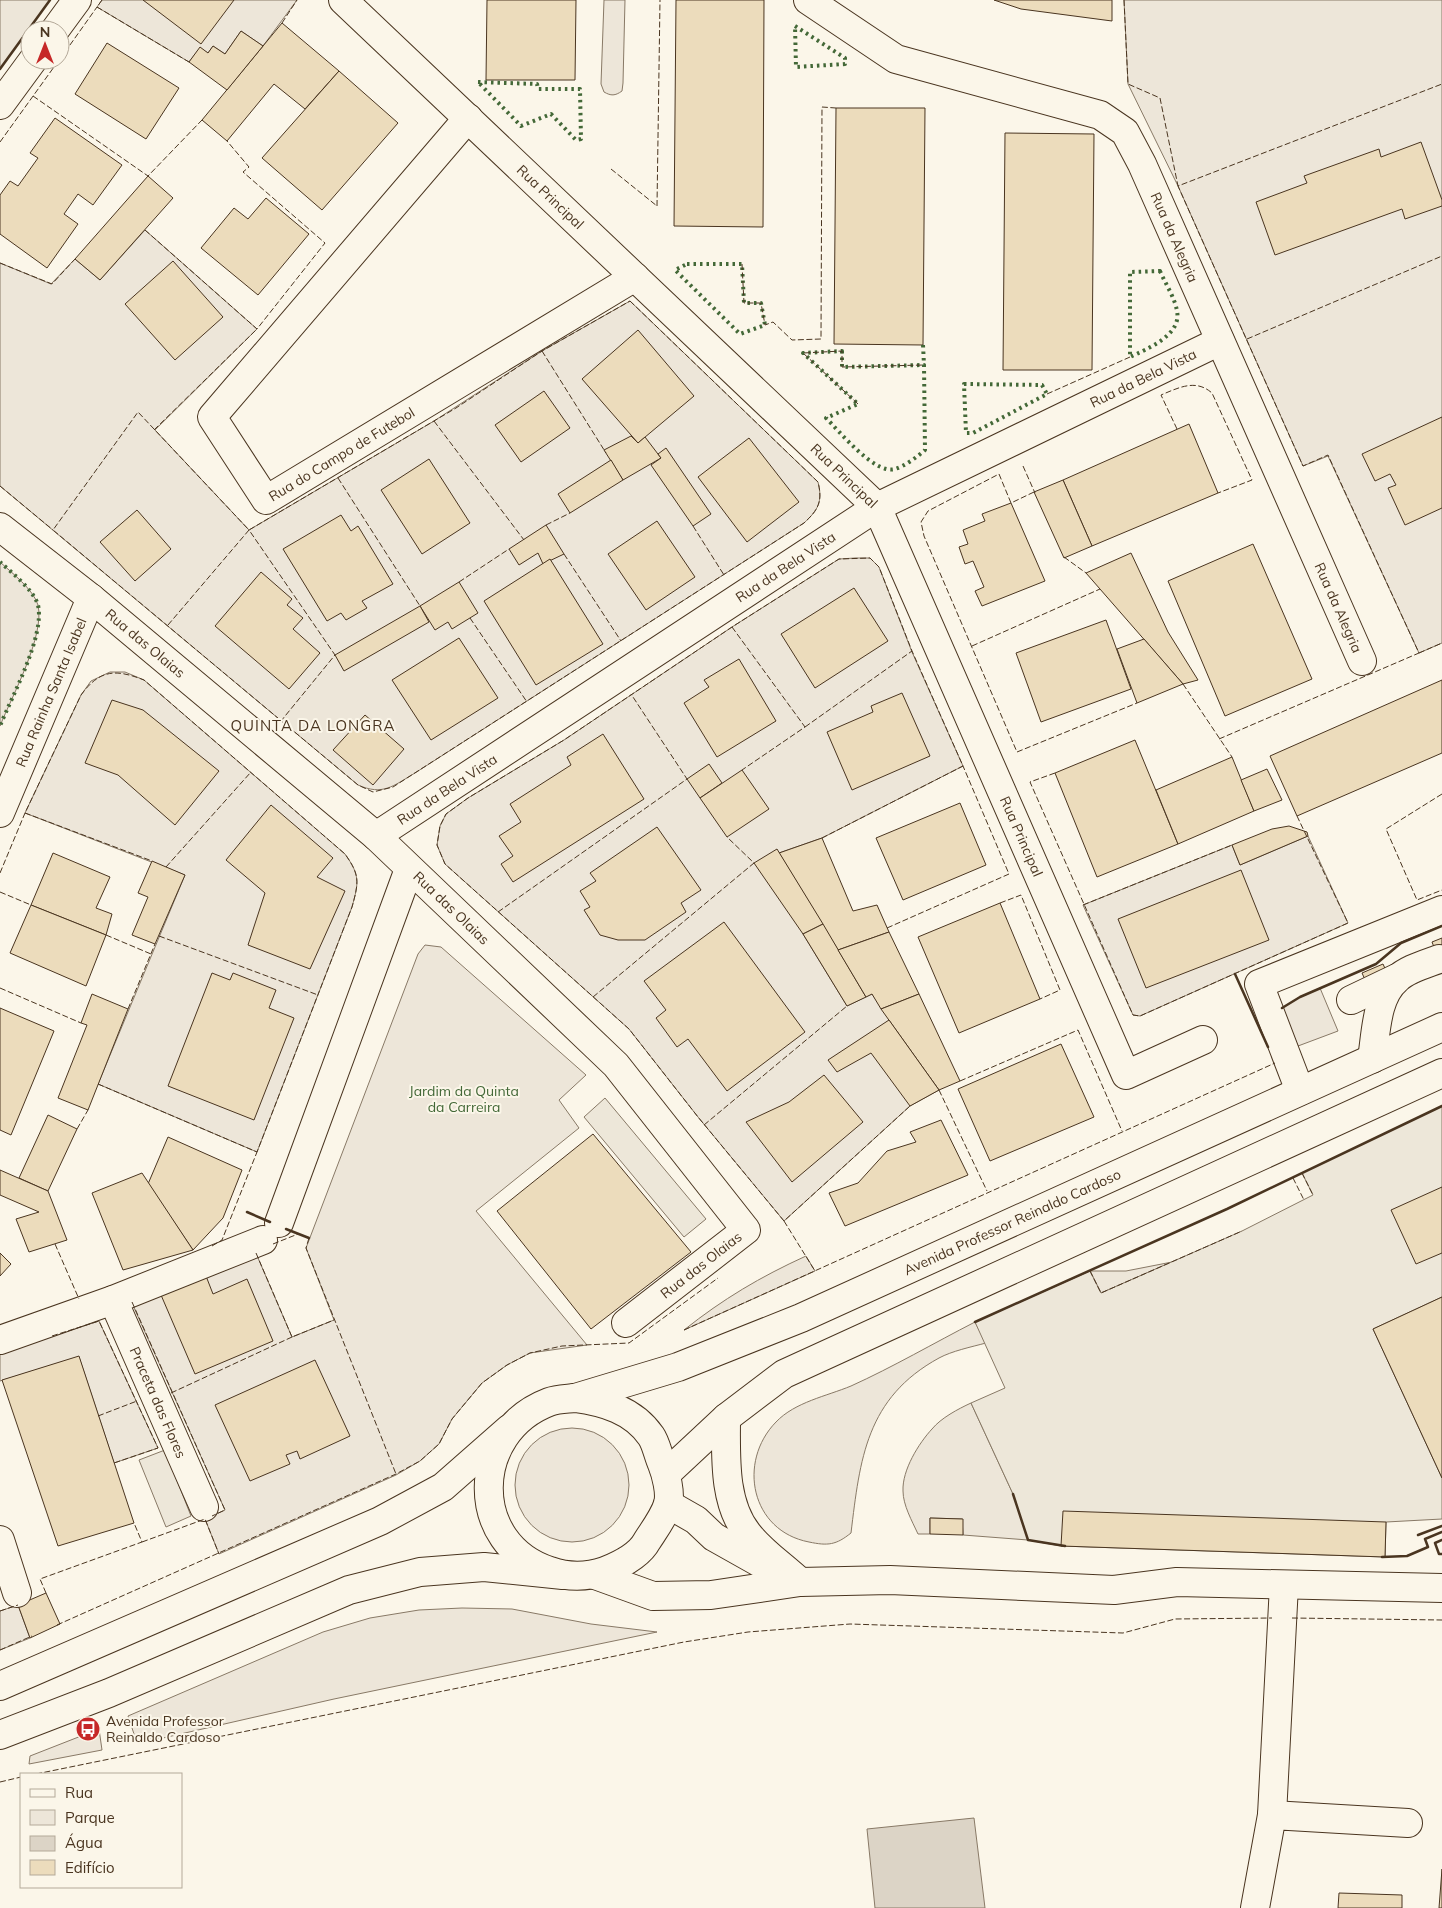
<svg xmlns="http://www.w3.org/2000/svg" width="1442" height="1908" font-family="Mulish,sans-serif">
<style>
.green{fill:#ede6d9;stroke:#887966}
.parking{fill:#ede7d9;stroke:#887966}
.water{fill:#dcd4c6;stroke:#887966}
.building{fill:#ecdcbc;stroke:#4a3520}
.lines{fill:none;stroke-linecap:round;stroke-linejoin:round}
.minor-casing{stroke:#4a3520;stroke-width:30}
.major-casing{stroke:#4a3520;stroke-width:30}
.minor{stroke:#fbf6e9;stroke-width:28}
.major{stroke:#fbf6e9;stroke-width:28}
.hedge{stroke:#436837;stroke-width:4;stroke-dasharray:2.5 4;stroke-linecap:butt}
.fence{stroke:#4a3520;stroke-width:1;stroke-dasharray:6 2.5;stroke-linecap:butt}
.wall{stroke:#4a3520;stroke-width:2.5}
.labels{text-anchor:middle;stroke-width:4;stroke-linejoin:round;paint-order:stroke}
.street-label{font-size:14px;fill:#4a3520;stroke:#fbf6e9}
.park-label{font-size:14px;fill:#436837;stroke:#fbf6e9}
.poi-label{font-size:14px;fill:#4a3520;stroke:#fbf6e9;text-anchor:start}
.neighbourhood-label{font-size:15px;letter-spacing:1px;fill:#4a3520;stroke:#fbf6e9}
</style>
<rect width="100%" height="100%" fill="#fbf6e9"/>
<!-- green -->
<g class="green">
<polygon points="0,0 50,0 0,69"/>
<polygon points="102,0 297,0 263,46 241,31 225,54 213,46 208,53 200,48 189,62 97,7"/>
<path d="M604,0H625L623,83L622,91C615,96 611,96 604,92L601,84Z"/>
<polygon points="1124,0 1442,0 1442,643 1419,653 1328,456 1303,466 1178,186 1128,84"/>
<path d="M145,230L257,329L155,430L249,530L434,421L542,351L630,301L818,482C823,502 818,510 804,523L415,773C393,786 383,796 358,785L0,486V263L51,284L75,259L100,280Z"/>
<polygon points="855,558 870,558 879,567 912,652 963,766 822,838 779,853 803,934 847,1006 872,994 939,1090 910,1106 784,1221 698,1117 629,1029 445,864 437,845 440,826 446,814 468,798 564,740 732,627 839,559"/>
<path d="M0,562C12,573 33,589 38,605C45,636 12,696 0,726Z"/>
<path d="M110,672H125L144,680L345,854C360,875 359,882 352,907L257,1152L98,1084L185,875L25,813L81,695L91,681Z"/>
<polygon points="1308,836 1348,923 1140,1016 1133,1015 1083,905 1232,845 1240,865"/>
<polygon points="425,945 441,947 586,1075 559,1100 579,1128 476,1211 587,1345 530,1353 507,1365 482,1383 452,1419 439,1444 420,1461 396,1475 219,1554 205,1519 225,1510 131,1301 255,1251 292,1337 334,1320 306,1248 418,954"/>
<polygon points="1320,988 1338,1031 1298,1046 1282,1008 1300,997"/>
<path d="M806,1256L815,1271L684,1330C723,1299 760,1277 806,1256Z"/>
<polygon points="1172,1262 1101,1293 1090,1271 1126,1271"/>
<polygon points="99,1321 158,1448 114,1463 79,1357 0,1381 0,1353"/>
<path d="M975,1322L986,1343C971,1347 952,1351 939,1358C866,1398 860,1459 851,1533C836,1545 828,1546 809,1542C751,1531 737,1462 776,1422C795,1402 827,1396 851,1386C893,1367 934,1343 975,1322Z"/>
<path d="M971,1403L1013,1494L1028,1540L963,1535L962,1519L930,1518V1534H918C912,1521 903,1505 903,1491C902,1470 919,1443 932,1429C941,1418 958,1409 971,1403Z"/>
<circle cx="572" cy="1485" r="57"/>
<polygon points="18,1605 30,1638 0,1650 0,1611"/>
<polygon points="462,1608 512,1609 591,1624 657,1632 334,1699 163,1738 136,1740 128,1716 323,1632 370,1618 419,1610"/>
<polygon points="99,1729 102,1750 29,1764 30,1756"/>
</g>
<!-- parking -->
<g class="parking">
<polygon points="605,1098 706,1219 684,1237 584,1117"/>
<polygon points="1442,1106 1442,1297 1373,1329 1442,1478 1442,1519 1386,1522 1385,1557 1061,1546 1028,1540 1013,1494 971,1403 1005,1388 975,1322 1090,1271 1101,1293 1242,1231 1313,1195 1302,1173"/>
<polygon points="165,1450 191,1516 166,1527 139,1460"/>
</g>
<!-- water -->
<polygon class="water" points="974,1818 985,1908 875,1908 867,1829"/>
<!-- building -->
<g class="building">
<polygon points="143,0 234,0 201,44"/>
<polygon points="487,0 576,0 575,80 486,80"/>
<polygon points="676,0 764,0 763,227 674,226"/>
<polygon points="994,0 1112,0 1112,21 1021,9"/>
<polygon points="282,23 339,71 305,109 274,84 227,141 202,120"/>
<polygon points="241,31 263,46 227,90 189,62 200,47 208,53 213,46 225,54"/>
<polygon points="107,43 179,88 146,139 75,94"/>
<polygon points="339,71 398,123 322,210 262,158"/>
<polygon points="836,108 925,108 923,345 834,344"/>
<polygon points="55,118 122,165 93,205 78,194 64,214 78,224 47,268 0,234 0,195 10,181 18,186 38,158 30,153"/>
<polygon points="1005,133 1094,134 1092,370 1003,370"/>
<polygon points="1421,142 1442,200 1442,206 1405,219 1402,209 1275,255 1256,202 1307,183 1304,176 1379,149 1381,157"/>
<polygon points="148,176 173,198 100,280 75,259"/>
<polygon points="266,198 309,234 258,295 201,248 234,208 248,219"/>
<polygon points="173,261 223,317 175,360 125,304"/>
<polygon points="638,330 694,396 638,443 582,379"/>
<polygon points="544,391 570,428 521,462 495,425"/>
<polygon points="1442,417 1442,508 1405,525 1388,488 1396,485 1390,474 1375,481 1362,454"/>
<polygon points="1189,424 1218,493 1092,546 1063,480"/>
<polygon points="631,436 638,443 645,437 661,458 623,480 604,450"/>
<polygon points="749,438 799,502 747,542 698,477"/>
<polygon points="666,448 711,514 693,526 651,465 661,458 658,454"/>
<polygon points="429,459 470,523 422,554 381,490"/>
<polygon points="611,460 623,480 570,513 558,494"/>
<polygon points="1063,480 1092,546 1064,558 1034,492"/>
<polygon points="1011,503 1045,581 982,606 975,591 984,587 973,561 965,564 959,547 968,544 963,530 985,521 982,514"/>
<polygon points="137,510 171,549 135,581 100,542"/>
<polygon points="341,515 351,531 358,526 393,584 362,601 367,608 346,620 341,613 327,621 283,549"/>
<polygon points="657,521 695,577 646,610 608,554"/>
<polygon points="546,525 564,554 543,564 538,553 519,565 509,549"/>
<polygon points="1253,544 1312,679 1225,716 1168,581"/>
<polygon points="1131,553 1168,632 1198,680 1183,684 1086,573"/>
<polygon points="550,559 603,644 536,685 484,601"/>
<polygon points="261,572 292,599 287,605 303,618 293,629 320,653 289,689 215,626"/>
<polygon points="459,582 478,613 452,629 448,622 435,630 420,606"/>
<polygon points="854,588 888,641 815,688 781,634"/>
<polygon points="420,606 429,622 344,671 335,655"/>
<polygon points="1106,620 1131,689 1041,722 1016,653"/>
<polygon points="459,638 498,698 431,740 392,680"/>
<polygon points="1144,639 1183,684 1137,703 1117,649"/>
<polygon points="739,659 776,721 717,757 684,703 709,687 704,680"/>
<polygon points="1442,680 1442,753 1297,816 1270,756"/>
<polygon points="902,693 930,756 852,790 827,732 873,712 871,706"/>
<polygon points="112,700 143,710 219,771 175,825 118,775 85,763"/>
<polygon points="365,715 404,749 373,785 333,750"/>
<polygon points="603,734 644,799 513,882 501,864 513,856 499,836 521,822 510,804 571,765 567,757"/>
<polygon points="1135,740 1178,844 1097,877 1055,773"/>
<polygon points="1232,757 1254,811 1178,844 1156,790"/>
<polygon points="709,764 722,783 700,798 687,779"/>
<polygon points="1267,769 1282,800 1254,811 1241,780"/>
<polygon points="742,770 769,809 727,837 700,798"/>
<polygon points="960,803 986,865 903,900 876,838"/>
<polygon points="271,805 333,858 317,877 345,891 310,969 248,945 265,893 226,860"/>
<polygon points="1289,826 1307,832 1308,836 1240,865 1232,845 1272,829"/>
<polygon points="657,827 701,890 681,903 686,912 645,940 618,940 600,935 584,910 590,907 580,891 596,881 590,873"/>
<polygon points="822,838 853,911 877,905 889,932 838,950 779,853"/>
<polygon points="777,849 823,924 803,934 754,863"/>
<polygon points="53,853 110,877 96,908 112,914 106,935 31,905"/>
<polygon points="152,861 185,875 155,944 132,935 148,897 138,893"/>
<polygon points="1241,870 1269,940 1146,988 1118,919"/>
<polygon points="1000,903 1040,999 959,1033 918,937"/>
<polygon points="31,905 106,935 86,986 10,953"/>
<polygon points="724,922 805,1032 727,1091 688,1039 677,1047 656,1018 666,1010 644,981"/>
<polygon points="823,924 866,997 847,1006 803,934"/>
<polygon points="889,932 919,994 881,1009 872,994 866,997 838,950"/>
<polygon points="1442,938 1442,967 1432,942"/>
<polygon points="1383,964 1388,975 1367,984 1362,973"/>
<polygon points="212,973 230,980 233,973 276,990 269,1008 294,1018 254,1120 168,1086"/>
<polygon points="92,994 128,1009 88,1110 58,1098 87,1025 81,1023"/>
<polygon points="919,994 960,1081 939,1090 881,1009"/>
<polygon points="0,1008 54,1031 11,1135 0,1130"/>
<polygon points="889,1020 939,1090 910,1106 871,1053 837,1072 828,1060"/>
<polygon points="1061,1044 1094,1117 990,1161 958,1089"/>
<polygon points="824,1075 863,1122 792,1182 746,1122 789,1102"/>
<polygon points="48,1115 77,1129 48,1191 19,1178"/>
<polygon points="941,1120 968,1175 845,1226 829,1193 858,1183 887,1151 916,1142 910,1132"/>
<polygon points="593,1134 691,1252 591,1329 497,1211"/>
<polygon points="168,1137 242,1170 223,1218 193,1250 148,1184"/>
<polygon points="0,1170 48,1191 67,1240 29,1252 16,1219 39,1212 0,1195"/>
<polygon points="142,1173 193,1250 123,1270 92,1193"/>
<polygon points="1442,1187 1442,1253 1416,1264 1391,1210"/>
<polygon points="0,1253 11,1264 0,1276"/>
<polygon points="206,1276 213,1294 247,1279 273,1341 195,1374 161,1295"/>
<polygon points="1442,1297 1442,1478 1373,1329"/>
<polygon points="79,1356 134,1523 58,1546 2,1380"/>
<polygon points="315,1360 350,1436 300,1459 297,1451 286,1455 290,1464 250,1481 215,1405"/>
<polygon points="1063,1511 1386,1522 1385,1557 1061,1546"/>
<polygon points="930,1518 963,1519 963,1535 930,1534"/>
<polygon points="46,1593 60,1624 30,1638 18,1605"/>
<polygon points="1442,1869 1442,1908 1439,1908"/>
<polygon points="1339,1893 1402,1895 1402,1908 1338,1908"/>
</g>
<g class="lines">
<defs>
<g id="minor">
<path id="s1" d="M343,0L877,507L1126,1075L1203,1040"/>
<path id="s2" d="M808,0L896,59L1100,115L1125,132L1142,164L1362,661"/>
<polyline points="55,30 77,0"/>
<polyline points="0,105 33,60"/>
<path id="s3" d="M468,118L212,417L266,500L635,277"/>
<path id="s4" d="M0,527L91,598L376,836L616,1065L746,1230L626,1323"/>
<path id="s5" d="M0,813L91,598"/>
<path id="s6" d="M376,836L877,507L1220,341"/>
<polyline points="1351,1000 1397,978"/>
<path d="M1372,1059C1376,1034 1376,996 1397,979C1407,969 1426,964 1439,959"/>
<polyline points="1300,1091 1259,984 1442,910"/>
<polyline points="279,1223 409,869"/>
<path id="s7" d="M113,1300L204,1507"/>
<polyline points="0,1340 113,1300 263,1240"/>
<path d="M726,1418C726,1456 723,1503 748,1534C762,1552 783,1566 800,1582"/>
<polyline points="668,1504 696,1520 714,1537 771,1569"/>
<polyline points="0,1540 17,1593"/>
<polyline points="595,1575 653,1596 711,1595 800,1582 890,1580 1114,1590 1177,1582 1442,1588"/>
<polyline points="1272,1815 1284,1585"/>
<polyline points="1255,1908 1272,1815 1408,1823"/>
</g>
<g id="major">
<path id="s8" d="M575,1398L678,1367L801,1318L1442,1027"/>
<path d="M575,1398C604,1402 633,1410 651,1436C656,1443 658,1455 662,1464C666,1474 671,1493 668,1504C664,1517 654,1530 647,1541C639,1556 620,1565 605,1571C587,1577 567,1577 550,1571C467,1544 470,1432 549,1402C557,1399 567,1399 575,1398Z"/>
<polyline points="666,1474 726,1418 784,1374 1442,1073"/>
<polyline points="0,1686 380,1521 443,1487 509,1429"/>
<polyline points="0,1735 109,1693 349,1590 420,1572 484,1567 563,1575"/>
</g>
</defs>
<!-- minor casing -->
<use href="#minor" class="minor-casing"/>
<!-- major casing -->
<use href="#major" class="major-casing"/>
<!-- minor -->
<use href="#minor" class="minor"/>
<!-- major -->
<use href="#major" class="major"/>
<!-- hedge -->
<g class="hedge">
<polygon points="795,26 845,58 845,64 796,67"/>
<polygon points="478,82 537,84 538,89 580,89 581,139 576,140 551,114 521,126"/>
<polygon points="687,264 742,264 744,303 761,303 765,325 740,334 675,270"/>
<path d="M1160,271C1165,283 1175,298 1177,311C1182,335 1147,349 1130,357V272Z"/>
<polyline points="923,345 924,365"/>
<path d="M842,351V367L924,365L925,450C917,457 905,466 895,469C875,475 840,432 826,418L858,404L803,353Z"/>
<polygon points="964,384 1042,385 1047,394 973,433 966,433"/>
<path d="M0,562C12,573 33,589 38,605C45,636 12,696 0,726"/>
</g>
<!-- fence -->
<g class="fence">
<polyline points="102,0 97,7 189,62"/>
<polyline points="1124,0 1128,84 1160,98 1178,186"/>
<polyline points="282,23 297,0"/>
<polyline points="60,59 97,7"/>
<polyline points="33,96 148,176 202,120"/>
<polyline points="0,142 59,60"/>
<polyline points="611,169 657,206"/>
<polyline points="657,206 660,0"/>
<polyline points="145,230 257,329 325,243 243,172 249,167 227,141"/>
<polyline points="0,263 52,284 75,259"/>
<polyline points="742,264 744,303 761,303 765,325 773,322 792,340 821,339 822,107 836,108"/>
<path d="M630,301L818,482C823,502 818,510 804,523L393,787L373,792L358,785L53,530L138,412L249,530L456,408L542,351Z"/>
<polyline points="1247,339 1442,256"/>
<polyline points="542,351 606,453"/>
<polyline points="1047,394 1130,357"/>
<polyline points="858,404 803,353 842,351 842,367 924,365"/>
<polyline points="434,421 524,540"/>
<path d="M1177,429L1161,395C1180,387 1196,379 1212,393L1252,480L1218,493"/>
<polyline points="154,430 257,329"/>
<polyline points="1023,466 1035,493"/>
<polyline points="338,478 420,606"/>
<polyline points="0,486 53,530"/>
<polyline points="1034,492 1011,503 999,474 928,511 921,522 924,536 1017,752 1137,703"/>
<polyline points="546,525 570,513"/>
<polyline points="693,526 724,575"/>
<polyline points="564,554 621,641"/>
<polyline points="1064,557 1086,573"/>
<polyline points="459,582 509,549"/>
<polyline points="470,618 527,702"/>
<polyline points="168,625 249,530 335,655 281,721"/>
<polyline points="732,627 805,727 742,770"/>
<polyline points="972,646 1100,589"/>
<polyline points="1419,653 1442,643"/>
<polyline points="1183,684 1232,757"/>
<polyline points="805,727 912,651"/>
<polyline points="1219,739 1419,653 1328,455 1303,466 1178,186 1442,84"/>
<polyline points="1055,773 1030,782 1133,1015 1140,1016 1348,923 1297,816"/>
<polyline points="1442,794 1386,829 1417,900 1442,890"/>
<polyline points="822,838 963,766 912,651 879,567 870,558 839,559 732,627 564,740 468,798 446,814 440,826 437,845 445,864 629,1029 698,1117 784,1221 910,1106"/>
<polyline points="166,867 251,772"/>
<polyline points="0,873 25,813"/>
<polyline points="0,892 31,905"/>
<polyline points="1000,903 1021,895 1060,990 1040,999"/>
<polyline points="1083,905 1232,845"/>
<polyline points="498,912 687,779 631,694"/>
<polyline points="887,928 1009,874 963,766"/>
<polyline points="106,935 151,954"/>
<polyline points="159,936 318,995"/>
<polyline points="0,988 81,1023"/>
<polyline points="593,997 754,863 727,837"/>
<polyline points="128,1009 155,944"/>
<polyline points="960,1081 1078,1030 1122,1131"/>
<path d="M98,1084L257,1152L352,907C359,882 360,875 345,854L144,680C116,669 100,669 81,695L25,813L152,861"/>
<polyline points="939,1090 987,1191"/>
<polyline points="704,1125 847,1006"/>
<polyline points="77,1129 88,1110"/>
<polyline points="1302,1173 1313,1195"/>
<polyline points="1293,1178 1304,1200"/>
<polyline points="784,1221 815,1271"/>
<polyline points="309,1238 306,1248 396,1474"/>
<polyline points="55,1244 79,1299"/>
<polyline points="273,1244 298,1234"/>
<polyline points="212,1246 222,1240 257,1152"/>
<polyline points="256,1253 292,1337 334,1320"/>
<polyline points="1090,1271 1101,1293 1242,1231"/>
<polyline points="132,1302 225,1510 212,1516"/>
<polyline points="684,1330 1275,1063"/>
<polyline points="52,1336 99,1321 158,1448 114,1463"/>
<polyline points="171,1393 292,1337"/>
<polyline points="98,1416 137,1401"/>
<polyline points="142,1542 205,1519 219,1554"/>
<polyline points="46,1593 40,1579 142,1542 134,1523"/>
<polyline points="0,1611 18,1605"/>
<polyline points="1292,1618 1442,1620"/>
<polyline points="57,1625 396,1474 420,1461 439,1444 452,1419 482,1383 507,1365 530,1353 562,1346 629,1343 718,1278"/>
<polyline points="0,1650 32,1636"/>
<polyline points="36,1774 684,1642 748,1632 850,1624 1123,1633 1175,1619 1272,1618"/>
<polyline points="0,1782 21,1777"/>
</g>
<!-- wall -->
<g class="wall">
<polyline points="0,69 50,0"/>
<polyline points="1235,974 1268,1047"/>
<polyline points="1282,1008 1300,997 1376,964 1401,943 1442,926"/>
<polyline points="247,1212 270,1222"/>
<polyline points="286,1229 309,1238"/>
<polyline points="975,1322 1227,1209 1442,1106"/>
<polyline points="1013,1494 1028,1540 1065,1546"/>
<polyline points="1418,1535 1442,1526"/>
<polyline points="1442,1540 1435,1543 1439,1554 1442,1554"/>
<polyline points="1382,1557 1407,1556 1428,1547 1425,1539 1442,1532"/>
</g>
</g>
<!-- icons -->
<defs>
<symbol id="bus-disc" viewBox="-11 -11 22 22"><circle r="9.5" fill="#c62828" stroke="#fbf6e9"/><path d="M-5-6H5V4H4V6H2V4H-2V6H-4V4H-5ZM-3.5-4V0h7V-4ZM-3.5 1.2v1.5H-2V1.2ZM2 1.2v1.5H3.5V1.2Z" fill="#fff"/></symbol>
</defs>
<g fill-rule="evenodd">
<use href="#bus-disc" x="74" y="1715" width="28" height="28"/>
</g>
<g class="labels">
<!-- street labels -->
<g class="street-label">
<text dy="5" stroke="none"><textPath href="#s1" startOffset="286">Rua Principal</textPath></text>
<text dy="5" stroke="none"><textPath href="#s2" startOffset="464">Rua da Alegria</textPath></text>
<text dy="5" stroke="none"><textPath href="#s6" startOffset="895">Rua da Bela Vista</textPath></text>
<text dy="5" stroke="none"><textPath href="#s3" startOffset="581">Rua do Campo de Futebol</textPath></text>
<text dy="5" stroke="none"><textPath href="#s1" startOffset="691">Rua Principal</textPath></text>
<text dy="5" stroke="none"><textPath href="#s6" startOffset="490">Rua da Bela Vista</textPath></text>
<text dy="5" stroke="none"><textPath href="#s2" startOffset="869">Rua da Alegria</textPath></text>
<text dy="5" stroke="none"><textPath href="#s4" startOffset="186">Rua das Olaias</textPath></text>
<text dy="5" stroke="none"><textPath href="#s5" startOffset="131">Rua Rainha Santa Isabel</textPath></text>
<text dy="5" stroke="none"><textPath href="#s6" startOffset="85">Rua da Bela Vista</textPath></text>
<text dy="5" stroke="none"><textPath href="#s1" startOffset="1096">Rua Principal</textPath></text>
<text dy="5" stroke="none"><textPath href="#s4" startOffset="591">Rua das Olaias</textPath></text>
<text dy="5" stroke="none"><textPath href="#s8" startOffset="472">Avenida Professor Reinaldo Cardoso</textPath></text>
<text transform="translate(701 1265) rotate(-38)" y="5">Rua das Olaias</text>
<text dy="5" stroke="none"><textPath href="#s7" startOffset="112">Praceta das Flores</textPath></text>
</g>
<!-- park labels -->
<g class="park-label">
<text x="464" y="1096">Jardim da Quinta<tspan x="464" dy="16">da Carreira</tspan></text>
</g>
<!-- poi labels -->
<g class="poi-label">
<text x="106" y="1726">Avenida Professor<tspan x="106" dy="16">Reinaldo Cardoso</tspan></text>
</g>
<!-- neighbourhood labels -->
<g class="neighbourhood-label">
<text x="313" y="731">QUINTA DA LONGRA</text>
</g>
</g>
<!-- legend -->
<rect x="20" y="1773" width="162" height="115" fill="#fbf6e9" stroke="#b4a999"/>
<rect x="30" y="1789" width="25" height="8" fill="#fbf6e9" stroke="#b4a999"/>
<text x="65" y="1798" font-size="15" fill="#4a3520">Rua</text>
<rect x="30" y="1810" width="25" height="15" fill="#ede6d9" stroke="#b4a999"/>
<text x="65" y="1823" font-size="15" fill="#4a3520">Parque</text>
<rect x="30" y="1836" width="25" height="15" fill="#dcd4c6" stroke="#b4a999"/>
<text x="65" y="1848" font-size="15" fill="#4a3520">Água</text>
<rect x="30" y="1860" width="25" height="15" fill="#ecdcbc" stroke="#b4a999"/>
<text x="65" y="1873" font-size="15" fill="#4a3520">Edifício</text>
<!-- north arrow -->
<g transform="translate(45 45)"><circle r="24" fill="#fbf6e9" stroke="#b4a999"/>
<path d="M0-4L9 19L0 12L-9 19Z" fill="#c62828"/>
<text y="-8" font-size="14" font-weight="bold" text-anchor="middle" fill="#4a3520">N</text>
</g>
</svg>
